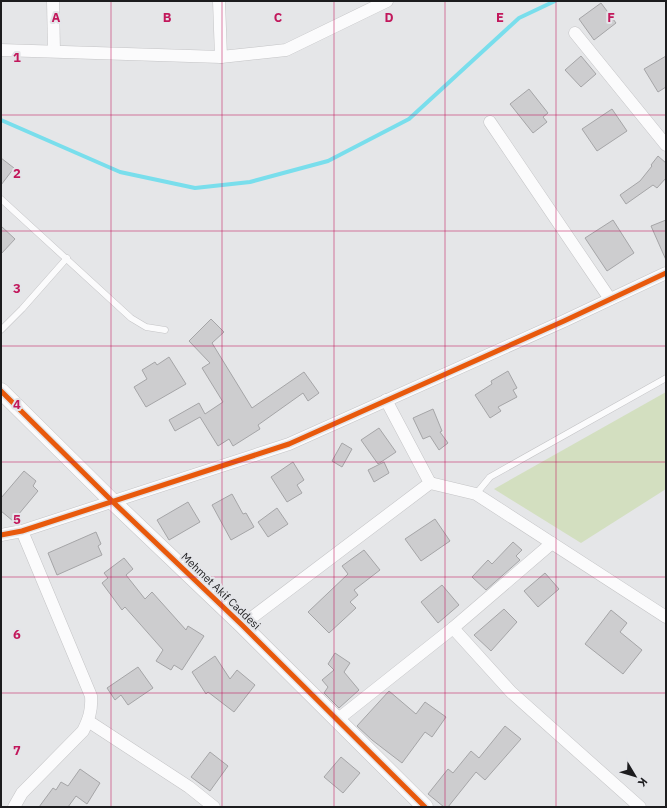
<svg xmlns="http://www.w3.org/2000/svg" width="667" height="808" font-family="'IBM Plex Sans',sans-serif">
<style>
.green{fill:#d3dfc0}
.lines{fill:none;stroke-linecap:round;stroke-linejoin:round}
.stream{stroke:#79deec;stroke-width:4}
.building{fill:#cdcdcf;stroke:#a5a5a7}
.lane-casing{stroke:#c4c4c6;stroke-width:7}
.street-casing{stroke:#c4c4c6;stroke-width:13}
.secondary-casing{stroke:#c4c4c6;stroke-width:17}
.lane{stroke:#fbfbfc;stroke-width:6}
.street{stroke:#fbfbfc;stroke-width:12}
.secondary{stroke:#fbfbfc;stroke-width:16}
.cycleway-casing{stroke:#e4e5e9;stroke-width:8}
.cycleway{stroke:#e8590c;stroke-width:5}
.grid{fill:none;stroke:#c2185b;stroke-width:1;stroke-opacity:0.55}
.labels{text-anchor:middle;stroke-width:4;stroke-linejoin:round;paint-order:stroke}
.street-label{font-size:11px;fill:#1c1c1e;stroke:#e4e5e9}
.grid-label{font-size:13px;text-anchor:middle;font-weight:bold;fill:#c2185b;stroke:#e4e5e9;stroke-width:4;stroke-linejoin:round;paint-order:stroke}
</style>
<rect width="100%" height="100%" fill="#e5e6e8"/>
<!-- green -->
<polygon class="green" points="666,392 666,489 581,543 494,489"/>
<g class="lines">
<!-- stream -->
<polyline class="stream" points="1,120 120,172 195,188 250,182 328,161 409,119 519,18 555,1"/>
</g>
<!-- building -->
<g class="building">
<polygon points="601,3 616,23 594,40 579,19"/>
<polygon points="581,56 596,74 581,87 565,70"/>
<polygon points="666,56 666,87 658,92 644,69"/>
<polygon points="529,89 548,113 543,117 547,122 533,133 510,104"/>
<polygon points="612,109 627,131 597,151 582,129"/>
<polygon points="658,156 666,163 666,178 657,188 653,185 626,204 620,195 640,181 652,166 651,165"/>
<polygon points="1,158 14,168 1,185"/>
<polygon points="613,220 634,253 607,271 585,238"/>
<polygon points="666,220 666,260 651,226"/>
<polygon points="1,226 15,239 1,254"/>
<polygon points="211,319 224,332 212,343 252,408 304,372 319,393 308,401 303,393 258,425 260,429 233,446 229,439 218,446 200,417 175,431 169,420 199,403 205,414 223,402 202,368 210,363 189,341"/>
<polygon points="169,357 186,384 146,407 134,387 147,379 142,370 155,362 157,365"/>
<polygon points="508,371 517,388 513,390 517,397 498,407 501,411 490,418 475,395 492,384 491,381"/>
<polygon points="433,409 442,431 440,432 448,443 439,450 430,436 423,439 413,418"/>
<polygon points="379,428 396,452 378,464 361,440"/>
<polygon points="342,443 352,449 342,467 332,461"/>
<polygon points="293,462 304,480 297,485 302,493 287,502 271,477"/>
<polygon points="384,462 389,473 374,482 368,470"/>
<polygon points="24,471 36,481 33,486 38,491 13,521 1,511 1,498"/>
<polygon points="232,494 243,514 246,513 254,527 231,540 212,505"/>
<polygon points="188,502 200,522 169,540 157,520"/>
<polygon points="277,508 288,524 268,537 258,522"/>
<polygon points="435,519 450,541 421,561 405,539"/>
<polygon points="96,532 101,544 98,546 102,555 57,575 48,553"/>
<polygon points="513,542 522,550 516,556 520,560 486,590 472,577 488,560 492,564"/>
<polygon points="364,550 380,570 354,590 358,595 350,602 356,608 329,633 308,612 348,574 342,566"/>
<polygon points="124,558 133,569 126,575 145,599 152,592 186,630 188,626 204,636 182,670 174,665 171,670 156,661 163,650 125,607 122,610 102,583 108,578 104,573"/>
<polygon points="545,573 559,589 538,607 524,591"/>
<polygon points="442,585 459,605 438,623 421,602"/>
<polygon points="504,609 517,622 491,651 474,635"/>
<polygon points="611,610 627,623 620,632 642,650 623,674 585,644"/>
<polygon points="335,653 350,663 344,672 359,690 339,708 324,693 328,687 322,680 334,670 328,664"/>
<polygon points="215,656 230,679 237,670 255,685 234,712 208,692 206,694 192,672"/>
<polygon points="138,667 153,688 128,705 121,695 115,700 107,688"/>
<polygon points="389,691 416,714 425,702 446,717 432,737 425,732 402,763 372,740 357,726"/>
<polygon points="505,726 521,739 485,780 476,772 448,807 444,807 428,794 448,769 453,773 471,751 479,758"/>
<polygon points="210,752 228,766 210,791 191,777"/>
<polygon points="341,757 360,773 343,793 324,777"/>
<polygon points="80,769 100,783 87,804 76,796 68,807 39,807 53,788 56,790 61,782 68,786"/>
</g>
<g class="lines">
<defs>
<g id="lane">
<polyline points="1,199 131,318 146,327 165,330"/>
<polyline points="1,330 22,309 67,258"/>
<polyline points="476,494 490,477 666,378"/>
</g>
<g id="street">
<polyline points="53,1 54,51"/>
<polyline points="219,1 221,57"/>
<polyline points="575,33 666,145"/>
<polyline points="1,50 221,57 286,50 387,1"/>
<polyline points="490,122 610,299"/>
<polyline points="430,483 476,494 666,617"/>
<polyline points="1,535 22,531 289,444 564,321 666,273"/>
<polyline points="242,625 430,483 386,400"/>
<polyline points="453,628 511,692 640,807"/>
<polyline points="337,720 453,628 552,543"/>
<polyline points="88,721 189,787 214,807"/>
<path d="M14,807L22,793L83,731C89,719 92,710 91,696L22,531"/>
</g>
<polyline id="secondary" points="1,391 112,501 242,625 425,807"/>
</defs>
<!-- lane casing -->
<use href="#lane" class="lane-casing"/>
<!-- street casing -->
<use href="#street" class="street-casing"/>
<!-- secondary casing -->
<use href="#secondary" class="secondary-casing"/>
<!-- lane -->
<use href="#lane" class="lane"/>
<!-- street -->
<use href="#street" class="street"/>
<!-- secondary -->
<use href="#secondary" class="secondary"/>
<defs>
<g id="cycleway">
<polyline points="1,391 112,501 242,625 425,807"/>
<polyline points="1,535 22,531 289,444 564,321 666,273"/>
</g>
</defs>
<!-- cycleway casing -->
<use href="#cycleway" class="cycleway-casing"/>
<!-- cycleway -->
<use href="#cycleway" class="cycleway"/>
</g>
<!-- grid -->
<path class="grid" d="M111,1V807M222,1V807M334,1V807M445,1V807M556,1V807M1,115H666M1,231H666M1,346H666M1,462H666M1,577H666M1,693H666"/>
<g class="labels">
<!-- street labels -->
<g class="street-label">
<text transform="translate(221 591) rotate(44)" y="4">Mehmet Akif Caddesi</text>
</g>
</g>
<g class="grid-label">
<text x="56" y="22">A</text>
<text x="167" y="22">B</text>
<text x="278" y="22">C</text>
<text x="389" y="22">D</text>
<text x="500" y="22">E</text>
<text x="611" y="22">F</text>
<text x="17" y="62">1</text>
<text x="17" y="178">2</text>
<text x="17" y="293">3</text>
<text x="17" y="409">4</text>
<text x="17" y="524">5</text>
<text x="17" y="639">6</text>
<text x="17" y="755">7</text>
</g>
<!-- border -->
<rect width="667" height="808" fill="none" stroke="#1c1c1e" stroke-width="4"/>
<!-- north arrow -->
<g transform="translate(635 776) rotate(128)" stroke="#e4e5e9" stroke-width="3" paint-order="stroke">
<path d="M0-3L7 15L0 10L-7 15Z" fill="#1c1c1e"/>
<text y="-6" font-size="11" font-weight="bold" text-anchor="middle" fill="#1c1c1e">K</text>
</g>
</svg>
